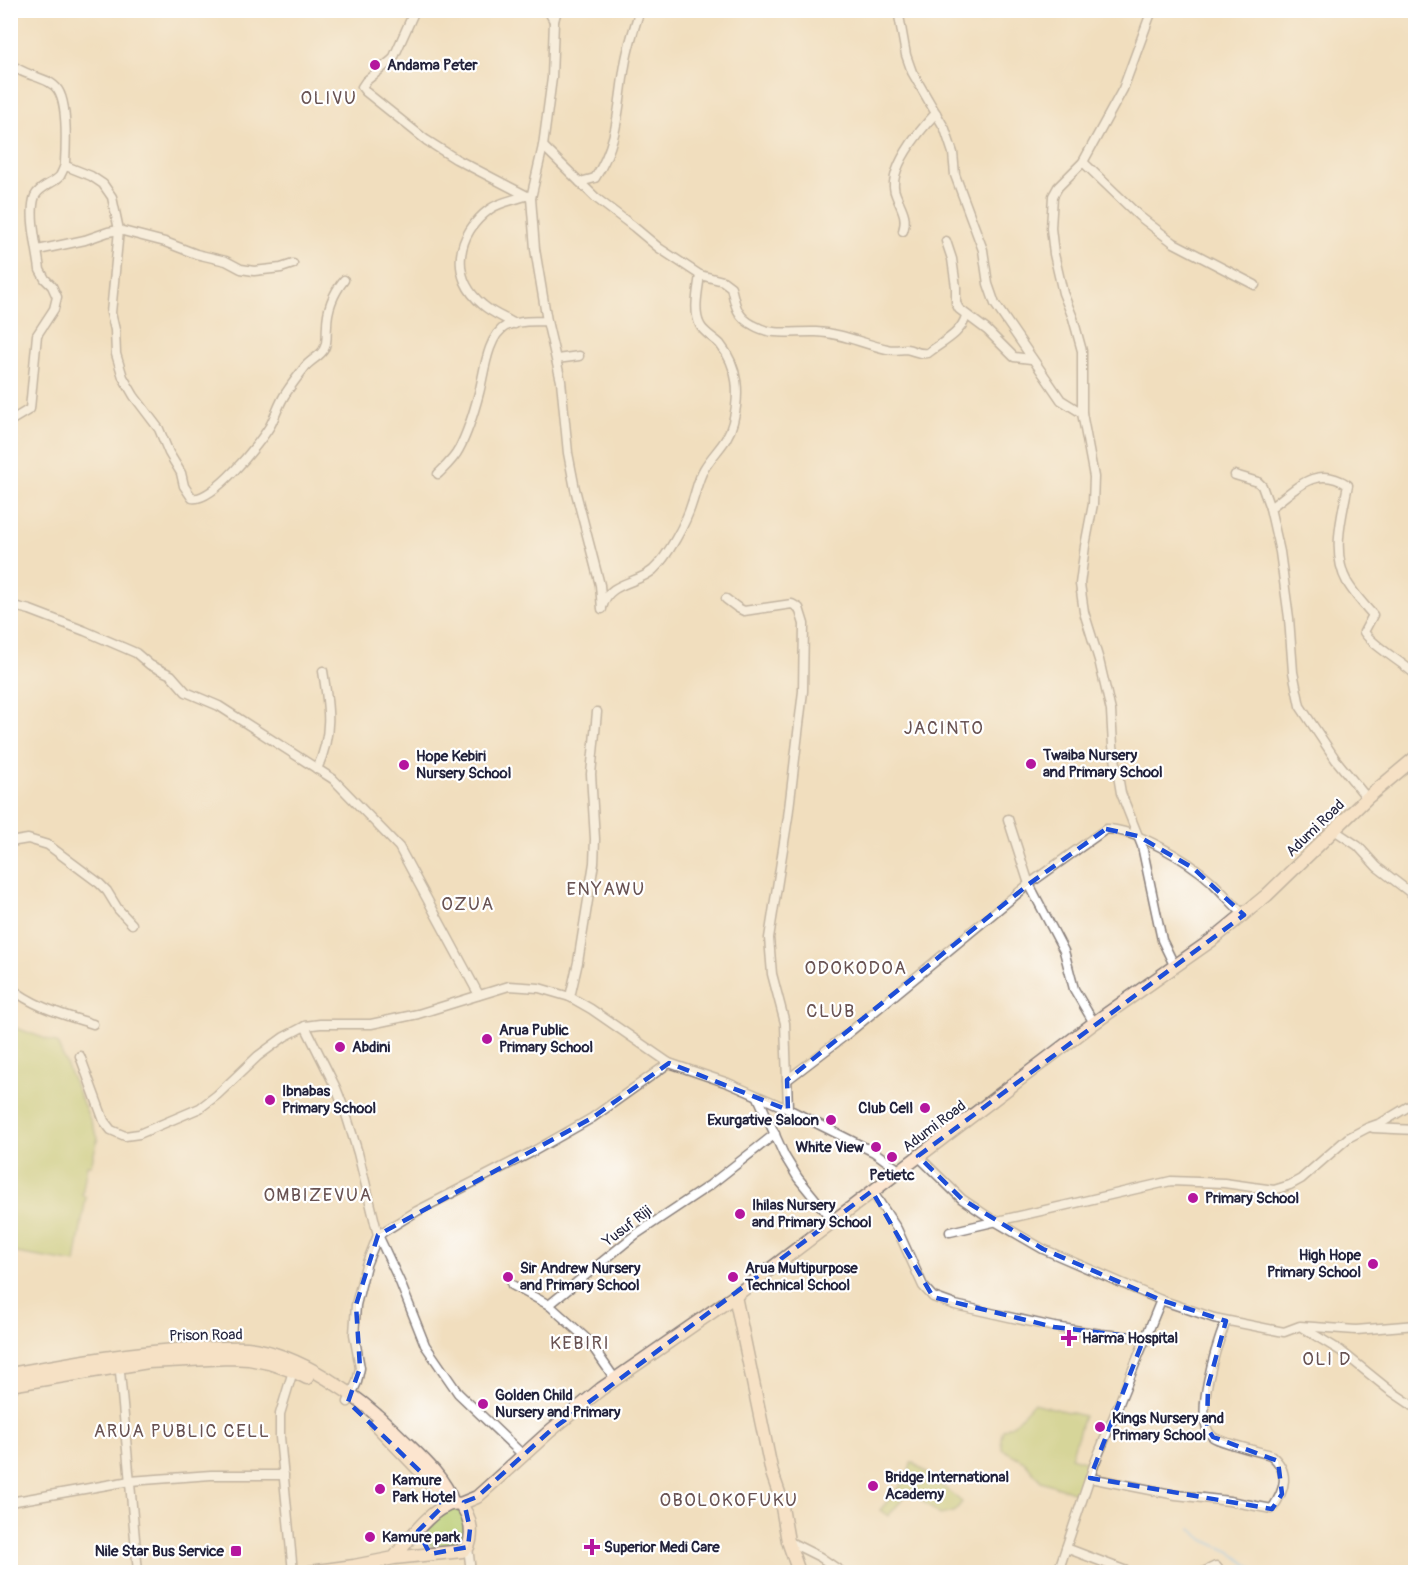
<svg xmlns="http://www.w3.org/2000/svg" width="1426" height="1583" font-family="Pangolin,sans-serif">
<style>
.green{fill:#b7ca6d;stroke:#6c7654;stroke-width:1.5}
.lines{fill:none;stroke-linecap:round;stroke-linejoin:round}
.stream{stroke:#7dbef2;stroke-width:2}
.street-casing{stroke:#8a807c;stroke-width:11}
.secondary-casing{stroke:#8a807c;stroke-width:15}
.street{stroke:#fff;stroke-width:8}
.secondary{stroke:#fce5cf;stroke-width:12}
.marked{fill:none;stroke:#1d4ed8;stroke-width:4.5;stroke-dasharray:12 8;stroke-linejoin:round}
.poi-dot{fill:#b5179e;stroke:#fff;stroke-width:2}
.labels{text-anchor:middle;stroke-width:4.5;stroke-linejoin:round;paint-order:stroke}
.poi-label{font-size:15px;font-weight:bold;fill:#22223b;stroke:#fff;text-anchor:start}
.street-label{font-size:15px;fill:#22223b;stroke:#fff}
.quarter-label{font-size:18px;letter-spacing:1.5px;fill:#685252;stroke:#fff}
</style>
<rect width="100%" height="100%" fill="#fff"/>
<filter id="ink" filterUnits="userSpaceOnUse"><feTurbulence type="fractalNoise" baseFrequency=".0167" numOctaves="2"/><feDisplacementMap in="SourceGraphic" scale="12" xChannelSelector="R" yChannelSelector="G"/><feConvolveMatrix kernelMatrix="1 2 1 2 8 2 1 2 1" color-interpolation-filters="sRGB"/></filter>
<filter id="wash" filterUnits="userSpaceOnUse"><feTurbulence type="fractalNoise" baseFrequency=".008" numOctaves="4" result="noise"/><feDisplacementMap in="SourceGraphic" scale="24" xChannelSelector="R" yChannelSelector="G"/><feGaussianBlur stdDeviation="1.35" result="paint"/><feColorMatrix in="noise" values="0 0 0 0 0 0 0 0 0 0 0 0 0 0 0 0 0 1.4 0 .05"/><feComposite in="paint" operator="in"/></filter>
<g filter="url(#wash)">
<rect width="100%" height="100%" fill="#f1debe"/>
<!-- green -->
<g class="green">
<polygon points="11,1026 57,1043 98,1138 91,1165 87,1165 82,1195 86,1197 75,1263 11,1252"/>
<polygon points="1033,1403 1084,1416 1071,1457 1091,1463 1081,1495 1041,1481 1024,1461 1002,1449 1001,1437 1003,1430 1014,1424"/>
<path d="M911,1463H914L962,1502L954,1512L940,1515L910,1491L888,1516L880,1510C892,1495 908,1482 911,1463Z"/>
<path d="M452,1506L466,1514L465,1541C455,1547 441,1549 430,1545L426,1537V1527Z"/>
</g>
<g class="lines">
<!-- stream -->
<polyline class="stream" points="1191,1529 1204,1540 1231,1552 1257,1572"/>
</g>
</g>
<g filter="url(#ink)">
<g class="lines">
<defs>
<g id="street">
<polyline points="415,10 393,59 366,81 362,87 366,92 426,140 456,159 531,198"/>
<polyline points="548,10 554,21"/>
<polyline points="557,10 554,21 552,78 543,146 531,198 535,249 547,321 561,381 568,453 575,489 600,585 602,609"/>
<polyline points="898,10 906,55 912,72 945,129 953,153 955,175 983,250 988,284 995,304 1061,400 1082,413"/>
<polyline points="1152,10 1123,89 1083,162 1058,187 1053,196 1051,228 1054,254 1063,293 1073,318 1082,351 1082,413 1094,477 1093,504 1085,546 1080,584 1084,612 1099,660 1111,711 1113,746 1121,793 1142,846 1162,940 1175,967"/>
<path d="M10,63C23,77 49,76 58,90C68,105 66,145 65,163C65,167 62,172 60,176C53,184 40,186 35,196C28,214 38,251 40,270L45,279L52,286L57,297L54,309L37,335L30,409L10,421"/>
<path d="M543,146L596,198L634,227L659,248L700,275L723,281L731,287C735,303 736,317 753,325C773,337 794,331 816,332C842,333 863,344 887,349C894,351 900,349 906,349C914,350 919,355 928,353C942,342 961,334 966,316"/>
<polyline points="1083,162 1139,216 1174,243 1255,285"/>
<path d="M66,166L91,176L103,184L112,197L119,230L111,313L115,330L116,354L123,377L134,396L159,429L169,453L181,473L184,486L192,498C212,503 260,443 270,426C276,415 279,403 286,393C292,384 298,376 305,367C310,360 321,356 324,349C328,342 326,334 327,326C327,309 333,294 344,280"/>
<path d="M580,182L595,178C619,142 618,106 625,65C628,47 634,28 640,10"/>
<path d="M903,231C908,216 901,208 896,195C885,171 921,129 936,113"/>
<polyline points="946,241 952,259 956,287 956,303 959,309 987,330 1014,357 1031,359"/>
<polyline points="38,250 85,240 108,232 119,230 165,242 196,254 226,261 241,269 254,271 281,268 293,264"/>
<path d="M515,324C505,318 492,313 483,305C449,277 456,234 490,209C500,202 514,200 525,196"/>
<polyline points="557,359 579,356"/>
<path d="M438,474C446,466 454,459 459,449C468,432 474,412 479,393C484,375 487,336 506,326C519,320 534,322 547,321"/>
<polyline points="1235,475 1258,482 1262,486 1270,508 1280,552 1289,618 1293,672 1300,706 1336,760 1367,798"/>
<path d="M1270,508C1296,489 1315,464 1348,485C1342,515 1331,553 1347,582C1354,594 1364,605 1373,615L1364,632C1374,647 1401,661 1416,675"/>
<polyline points="726,599 738,608 744,611 792,604 799,608 804,624 803,691 788,817 769,938 772,974 785,1023 788,1109"/>
<polyline points="10,605 30,610 85,631 136,653 150,665 171,675 186,692 219,706 333,779 399,847 479,995"/>
<path d="M603,605C609,582 637,584 653,570C668,556 686,523 692,503C696,492 698,479 704,469C714,452 728,443 733,422C740,394 739,368 720,344C714,338 704,333 700,325C693,312 698,290 700,275"/>
<path d="M317,769C333,734 329,708 323,671"/>
<polyline points="1008,819 1029,884 1064,951 1074,989 1094,1023"/>
<polyline points="1334,830 1358,846 1377,867 1416,897"/>
<polyline points="10,842 28,839 48,845 99,883 107,891 118,909 132,924"/>
<path d="M10,987C33,1007 65,1015 93,1024"/>
<polyline points="570,997 578,962 594,863 595,839 591,774 597,712"/>
<polyline points="305,1026 336,1088 345,1111 358,1153 378,1235 400,1282 425,1345 458,1393 523,1455"/>
<polyline points="80,1056 104,1121 111,1130 125,1136 139,1134 200,1108 217,1095 258,1056 284,1037 305,1026 320,1024 371,1024 418,1014 509,986 539,988 570,997 591,1009 669,1063 728,1083 788,1109 874,1152 899,1170"/>
<path d="M787,1080L846,1035L1029,884L1106,829C1136,829 1189,861 1211,881C1222,892 1233,904 1244,915"/>
<polyline points="758,1097 784,1155 798,1178 833,1221"/>
<polyline points="1373,1128 1416,1130"/>
<polyline points="918,1156 962,1199 993,1220 1043,1249 1161,1300 1214,1318 1284,1332 1300,1326 1356,1330 1416,1325"/>
<polyline points="872,1191 897,1229 923,1286 933,1297 955,1305 1054,1327 1101,1334 1144,1338"/>
<polyline points="950,1232 1171,1181 1224,1183 1274,1190 1290,1185 1301,1179 1348,1138 1367,1128 1381,1123 1416,1102"/>
<polyline points="512,1285 549,1305 588,1340 615,1379"/>
<polyline points="549,1305 635,1235 710,1185 775,1134"/>
<polyline points="1303,1328 1341,1351 1388,1389 1416,1408"/>
<polyline points="119,1361 138,1572"/>
<polyline points="293,1371 280,1414 280,1437 293,1572"/>
<polyline points="348,1402 357,1382 360,1368 354,1334 356,1305 366,1265 378,1235 417,1211 534,1151 592,1118 669,1063"/>
<path d="M1090,1478L1176,1495L1229,1501L1272,1509C1285,1490 1291,1472 1271,1455C1260,1452 1220,1442 1213,1437C1191,1420 1218,1342 1226,1321"/>
<polyline points="10,1502 130,1481 211,1475 284,1475"/>
<polyline points="788,1541 820,1557 842,1572"/>
<polyline points="468,1547 471,1572"/>
<polyline points="1066,1548 1094,1465 1161,1300"/>
<polyline points="1058,1572 1066,1548 1129,1572"/>
<polyline points="1203,1572 1216,1566 1221,1572"/>
</g>
<g id="secondary">
<polyline points="735,1296 772,1473 780,1496 788,1541 799,1572"/>
<path d="M10,1374C71,1363 130,1352 192,1349C210,1349 229,1347 247,1348C300,1354 359,1396 396,1433C416,1453 444,1475 453,1503"/>
<polyline points="10,1385 148,1362 229,1358 249,1359 269,1363 293,1371 307,1378"/>
<polyline points="376,1425 427,1478 444,1507"/>
<polyline points="460,1504 477,1497 550,1431 601,1389 735,1296 1094,1023 1212,940 1267,895 1367,798 1416,757"/>
<path d="M310,1572L354,1566L394,1558L462,1551L468,1547C474,1533 470,1515 460,1504C437,1499 407,1542 394,1558"/>
</g>
</defs>
<!-- street casing -->
<use href="#street" class="street-casing"/>
<!-- secondary casing -->
<use href="#secondary" class="secondary-casing"/>
<!-- street -->
<use href="#street" class="street"/>
<!-- secondary -->
<use href="#secondary" class="secondary"/>
</g>
</g>
<!-- marked area -->
<path d="M0 0H1426V1583H0ZM1106,829L1138,836L1193,868L1244,915L918,1156L962,1199L1043,1249L1161,1300L1226,1321L1208,1386L1207,1428L1213,1437L1278,1461L1282,1494L1272,1509L1090,1478L1144,1338L1054,1327L933,1297L872,1191L550,1431L477,1497L464,1502L470,1529L468,1547L430,1554L418,1531L443,1506L427,1478L348,1402L360,1368L356,1305L378,1235L592,1118L669,1063L788,1110L787,1080L1029,884Z" fill="#f1debe" fill-opacity=".55" fill-rule="evenodd"/>
<path class="marked" d="M1106,829L1138,836L1193,868L1244,915L918,1156L962,1199L1043,1249L1161,1300L1226,1321L1208,1386L1207,1428L1213,1437L1278,1461L1282,1494L1272,1509L1090,1478L1144,1338L1054,1327L933,1297L872,1191L550,1431L477,1497L464,1502L470,1529L468,1547L430,1554L418,1531L443,1506L427,1478L348,1402L360,1368L356,1305L378,1235L592,1118L669,1063L788,1110L787,1080L1029,884Z"/>
<!-- markers -->
<g class="poi-dot">
<circle cx="375" cy="65" r="6"/>
<circle cx="1031" cy="764" r="6"/>
<circle cx="404" cy="765" r="6"/>
<circle cx="487" cy="1039" r="6"/>
<circle cx="340" cy="1047" r="6"/>
<circle cx="270" cy="1100" r="6"/>
<circle cx="925" cy="1108" r="6"/>
<circle cx="831" cy="1120" r="6"/>
<circle cx="876" cy="1147" r="6"/>
<circle cx="892" cy="1157" r="6"/>
<circle cx="1193" cy="1198" r="6"/>
<circle cx="740" cy="1214" r="6"/>
<circle cx="1373" cy="1264" r="6"/>
<circle cx="508" cy="1277" r="6"/>
<circle cx="733" cy="1277" r="6"/>
<path d="M1066 1329h6v6h6v6h-6v6h-6v-6h-6v-6h6z"/>
<circle cx="483" cy="1404" r="6"/>
<circle cx="1100" cy="1427" r="6"/>
<circle cx="873" cy="1486" r="6"/>
<circle cx="380" cy="1489" r="6"/>
<circle cx="370" cy="1537" r="6"/>
<path d="M589 1538h6v6h6v6h-6v6h-6v-6h-6v-6h6z"/>
<rect x="230" y="1545" width="12" height="12" rx="3"/>
</g>
<g class="labels">
<!-- poi labels -->
<g class="poi-label">
<text x="387" y="70">Andama Peter</text>
<text x="1043" y="760">Twaiba Nursery<tspan x="1043" dy="17">and Primary School</tspan></text>
<text x="416" y="761">Hope Kebiri<tspan x="416" dy="17">Nursery School</tspan></text>
<text x="499" y="1035">Arua Public<tspan x="499" dy="17">Primary School</tspan></text>
<text x="352" y="1052">Abdini</text>
<text x="282" y="1096">Ibnabas<tspan x="282" dy="17">Primary School</tspan></text>
<text x="913" y="1113" text-anchor="end">Club Cell</text>
<text x="819" y="1125" text-anchor="end">Exurgative Saloon</text>
<text x="864" y="1152" text-anchor="end">White View</text>
<text x="892" y="1180" text-anchor="middle">Petietc</text>
<text x="1205" y="1203">Primary School</text>
<text x="752" y="1210">Ihilas Nursery<tspan x="752" dy="17">and Primary School</tspan></text>
<text x="1361" y="1260" text-anchor="end">High Hope<tspan x="1361" dy="17">Primary School</tspan></text>
<text x="520" y="1273">Sir Andrew Nursery<tspan x="520" dy="17">and Primary School</tspan></text>
<text x="745" y="1273">Arua Multipurpose<tspan x="745" dy="17">Technical School</tspan></text>
<text x="1082" y="1343">Harma Hospital</text>
<text x="495" y="1400">Golden Child<tspan x="495" dy="17">Nursery and Primary</tspan></text>
<text x="1112" y="1423">Kings Nursery and<tspan x="1112" dy="17">Primary School</tspan></text>
<text x="885" y="1482">Bridge International<tspan x="885" dy="17">Academy</tspan></text>
<text x="392" y="1485">Kamure<tspan x="392" dy="17">Park Hotel</tspan></text>
<text x="382" y="1542">Kamure park</text>
<text x="604" y="1552">Superior Medi Care</text>
<text x="224" y="1556" text-anchor="end">Nile Star Bus Service</text>
</g>
<!-- street labels -->
<g class="street-label">
<text transform="translate(1315 828) rotate(-44)" y="5">Adumi Road</text>
<text transform="translate(934 1126) rotate(-37)" y="5">Adumi Road</text>
<text transform="translate(627 1226) rotate(-37)" y="5">Yusuf Riji</text>
<text transform="translate(206 1335) rotate(-1)" y="5">Prison Road</text>
</g>
<!-- quarter labels -->
<g class="quarter-label">
<text x="329" y="104">OLIVU</text>
<text x="944" y="734">JACINTO</text>
<text x="606" y="895">ENYAWU</text>
<text x="468" y="910">OZUA</text>
<text x="856" y="974">ODOKODOA</text>
<text x="831" y="1017">CLUB</text>
<text x="318" y="1201">OMBIZEVUA</text>
<text x="580" y="1349">KEBIRI</text>
<text x="1327" y="1365">OLI D</text>
<text x="182" y="1437">ARUA PUBLIC CELL</text>
<text x="729" y="1506">OBOLOKOFUKU</text>
</g>
</g>
<!-- margin -->
<rect width="1426" height="1583" fill="none" stroke="#fff" stroke-width="36"/>
</svg>
